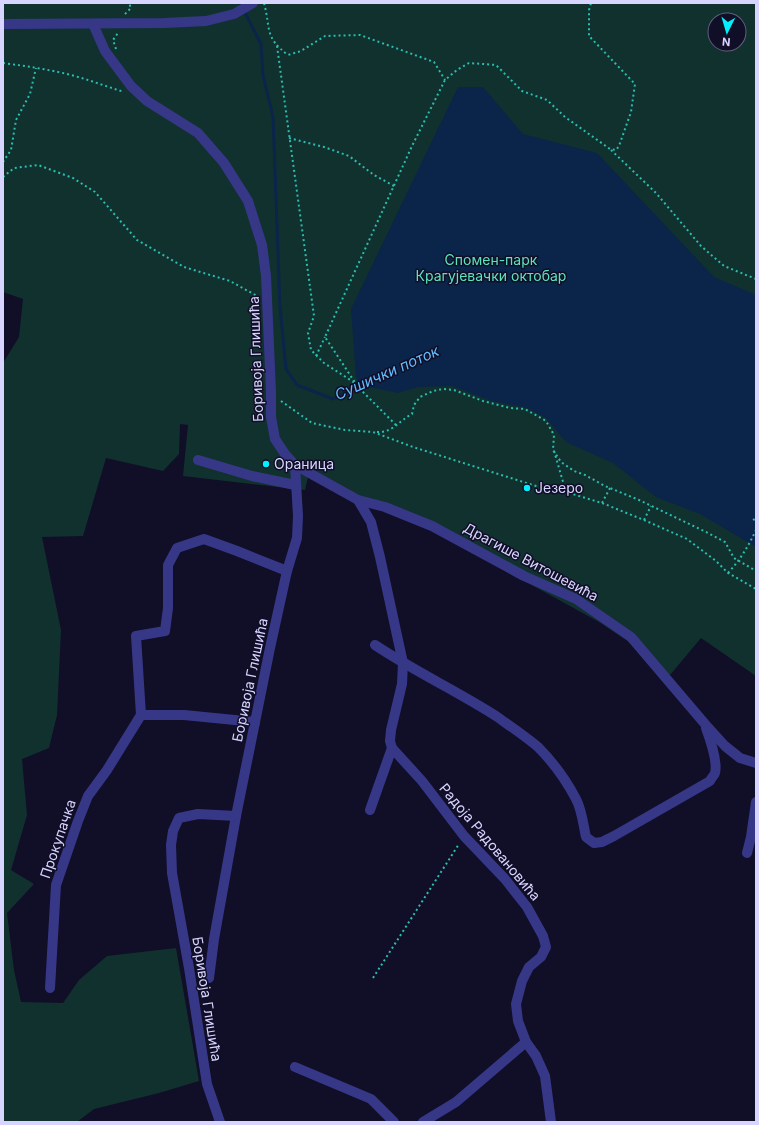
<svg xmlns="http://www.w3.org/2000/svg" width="759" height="1125" font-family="Inter,sans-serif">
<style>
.green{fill:#11312f;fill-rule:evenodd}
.water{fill:#0a244a}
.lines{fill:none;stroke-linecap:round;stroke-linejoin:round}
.stream{stroke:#0a244a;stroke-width:3}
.path{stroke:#29beae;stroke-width:2;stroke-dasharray:2 3;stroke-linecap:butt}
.minor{stroke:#373788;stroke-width:10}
.poi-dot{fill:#00f0ff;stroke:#110e27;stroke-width:1.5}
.labels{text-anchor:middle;stroke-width:3;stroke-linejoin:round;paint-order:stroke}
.park-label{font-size:14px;fill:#5ae5bc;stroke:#110e27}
.street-label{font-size:14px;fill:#d7d4ff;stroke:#110e27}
.poi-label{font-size:14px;fill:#d7d4ff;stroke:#110e27;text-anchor:start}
.water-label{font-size:15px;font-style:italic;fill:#62bdff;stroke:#110e27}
</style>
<rect width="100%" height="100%" fill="#110e27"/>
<!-- green -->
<path class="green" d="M3,3H756V676L701,638L665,681L632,644L599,622L441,535L308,477L305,490L183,476L188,425L180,424L179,454L163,471L106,458L83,536L42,537L61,630L57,715L49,748L22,759L27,815L11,870L34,884L7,913L14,970L21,1002L63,1003L79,980L107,956L176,948L199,1081L159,1093L94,1109L77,1122H3V363L19,337L23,299L3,292ZM715,20H739V44H715Z"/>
<!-- water -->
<polygon class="water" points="458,87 483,87 523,134 597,153 714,277 756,295 756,547 700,514 656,497 613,463 566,442 546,418 527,408 492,401 452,386 418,387 398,393 360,385 356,377 351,309"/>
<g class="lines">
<!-- stream -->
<polyline class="stream" points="240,3 261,44 263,75 273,117 280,307 286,369 297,385 333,399 363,383"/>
<!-- path -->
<g class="path">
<path d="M264,3C271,29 264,37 288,55L301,51L325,36L360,35L434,62L445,80"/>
<polyline points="125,14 131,8 129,3"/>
<polyline points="277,46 314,316 308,333 311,350 324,363 355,383"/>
<polyline points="116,49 113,40 118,33"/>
<path d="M3,63C25,66 46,69 67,74C87,79 105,86 124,92"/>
<polyline points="289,138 324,147 349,156 374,175 394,186"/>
<polyline points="611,150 656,193 701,246 724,266 756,279"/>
<polyline points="3,162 11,150 16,120 30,94 36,68"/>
<polyline points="3,177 14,168 38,165 73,178 95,192 137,240 184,267 230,281 257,296"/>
<polyline points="316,356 325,337"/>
<polyline points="281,401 312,423 345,430 373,432 413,447 536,486 566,492 602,503 644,520 687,539 716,561 728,573 756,589"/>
<polyline points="396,425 358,387 325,337 412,146 445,80 457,70 469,63 496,65 522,91 547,100 565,117 610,149 616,150 619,146 631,112 635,84 589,36 589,10 591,3"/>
<path d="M377,432C392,433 399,421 412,414L414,405L420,397L433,391L443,389L454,390L483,401L510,408L525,409L546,421L554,435L553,450L561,462L574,471L585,475L605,486L639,500L706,532L725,542L734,558L756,571"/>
<polyline points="554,451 566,492"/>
<polyline points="602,503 610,488"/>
<polyline points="753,519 756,521"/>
<polyline points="644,520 651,506"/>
<path d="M728,573C740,560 748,547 756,530"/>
<polyline points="373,978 459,844"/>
</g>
<!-- minor -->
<g class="minor">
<polyline points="3,24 164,23 206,21 234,14 253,3"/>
<polyline points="93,24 105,51 131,86 147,101 198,133 224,163 248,201 262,245 266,276 271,392 271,417 275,439 285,454 295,465 358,500 385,507 432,526 524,576 576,599 631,637 705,724 725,746 740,758 756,763"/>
<polyline points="198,460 252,476 295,485"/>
<polyline points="358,500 371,522 380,557 403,663 402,684 391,730 390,741 392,748 422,781 464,836 505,879 527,907 543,936 546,947 541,957 529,967 522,981 516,1004 518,1021 526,1042 536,1056 545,1076 551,1122"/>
<path d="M375,645C414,671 457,691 496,716C510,726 525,736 538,747C553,762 566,780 576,799C582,810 583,824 586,837L594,843L602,842L614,836L710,781C711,778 714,776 715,773C718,762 710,739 706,728"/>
<polyline points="141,715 136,636 165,631 168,608 168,565 177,548 204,539 237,551 287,571"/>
<polyline points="370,810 392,748"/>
<polyline points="747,853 751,837 756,802"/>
<polyline points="209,978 214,939 236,816"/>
<polyline points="50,988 56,885 78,821 88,796 107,770 141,715 184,715 255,722"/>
<polyline points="295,1067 371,1099 394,1122"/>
<polyline points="220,1122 207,1084 189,968 172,873 171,845 173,831 179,818 198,814 236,816 270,648 287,571 297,538 298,516 295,465"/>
<polyline points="423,1122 456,1102 526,1042"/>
</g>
</g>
<!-- markers -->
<g class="poi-dot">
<circle cx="266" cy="464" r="4"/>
<circle cx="527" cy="488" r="4"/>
</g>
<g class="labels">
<!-- park labels -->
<g class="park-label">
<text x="491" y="265">Спомен-парк<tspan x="491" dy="16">Крагујевачки октобар</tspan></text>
</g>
<!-- street labels -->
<g class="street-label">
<text transform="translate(256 359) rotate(-92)" y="5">Боривоја Глишића</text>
<text transform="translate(531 562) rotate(28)" y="5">Драгише Витошевића</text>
<text transform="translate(250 680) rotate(-78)" y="5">Боривоја Глишића</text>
<text transform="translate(58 839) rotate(-71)" y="5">Прокупачка</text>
<text transform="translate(490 842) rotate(50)" y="5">Радоја Радовановића</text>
<text transform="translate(207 999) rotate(81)" y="5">Боривоја Глишића</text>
</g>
<!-- poi labels -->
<g class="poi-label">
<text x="274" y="469">Ораница</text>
<text x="535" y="493">Језеро</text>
</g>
<!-- water labels -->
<g class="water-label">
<text transform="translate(387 373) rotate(-24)" y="5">Сушички поток</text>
</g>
</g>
<!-- border -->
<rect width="759" height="1125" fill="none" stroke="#d7d4ff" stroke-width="8"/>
<!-- north arrow -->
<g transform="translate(727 32) rotate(185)"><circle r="19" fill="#110e27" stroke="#605d7d"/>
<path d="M0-3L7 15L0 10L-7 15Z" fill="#00f0ff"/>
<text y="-6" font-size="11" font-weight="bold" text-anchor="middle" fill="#d7d4ff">N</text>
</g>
</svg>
